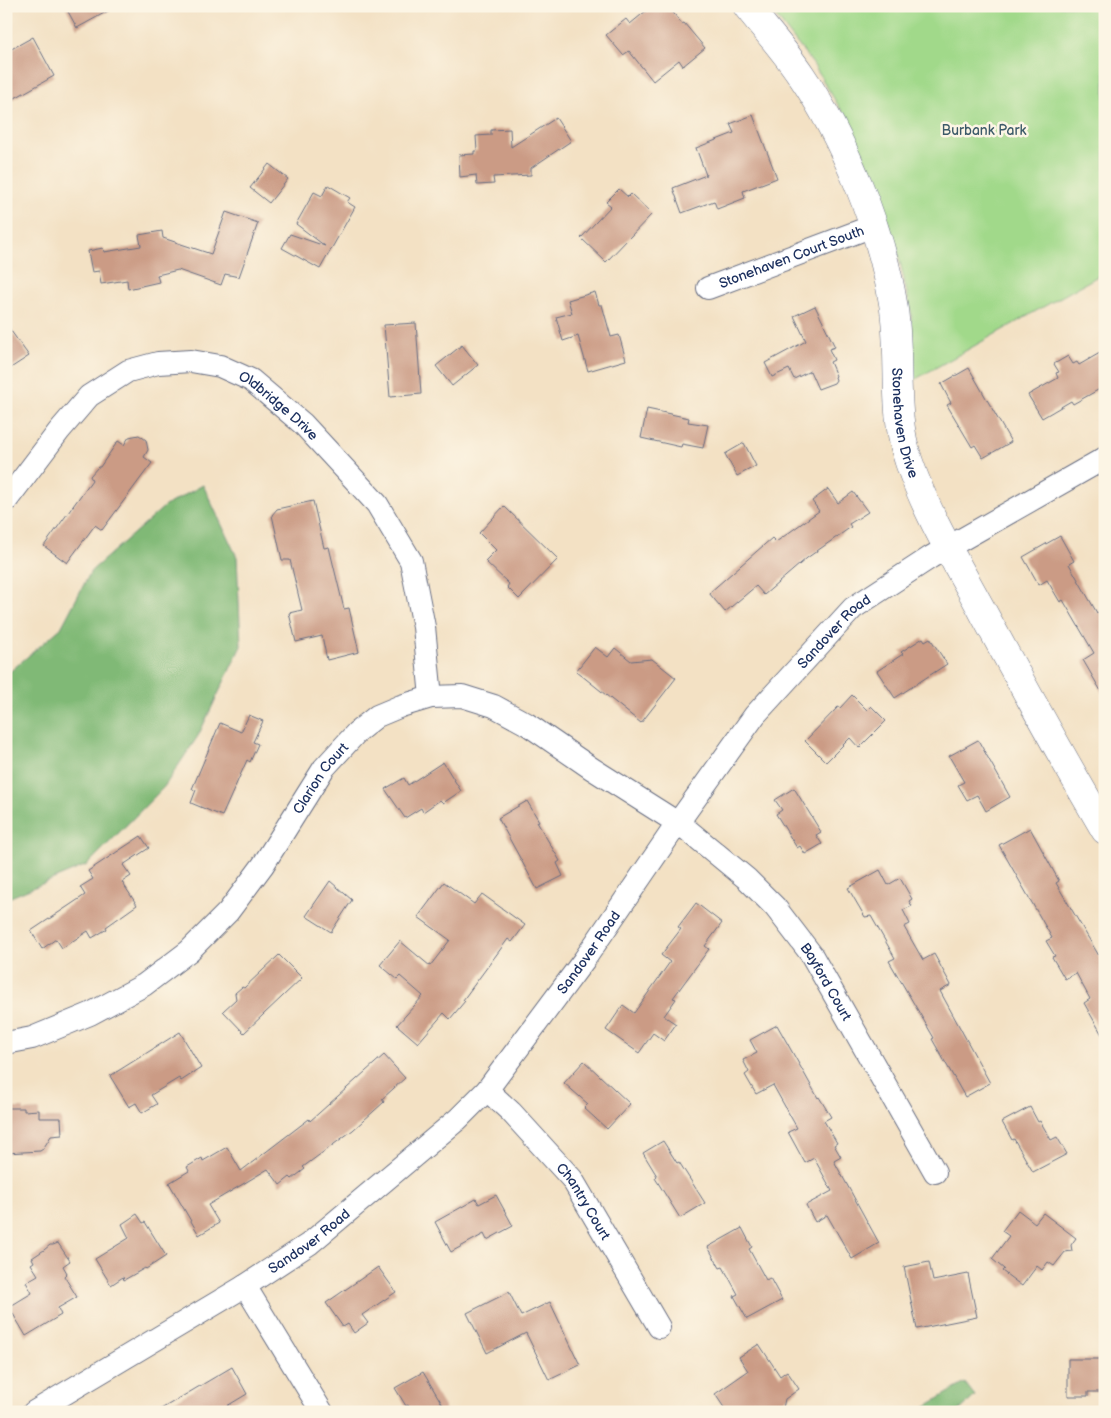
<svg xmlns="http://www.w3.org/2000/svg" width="1111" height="1418" font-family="'Balsamiq Sans',sans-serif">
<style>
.green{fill:#a1d98a;stroke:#5e8474}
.forest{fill:#80b976;stroke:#4e746a}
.building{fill:#cb9b85}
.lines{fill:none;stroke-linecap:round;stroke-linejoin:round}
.minor-casing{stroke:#676d82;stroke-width:24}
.tertiary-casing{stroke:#676d82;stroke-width:29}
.minor{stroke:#fff;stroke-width:22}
.tertiary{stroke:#fff;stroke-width:28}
.labels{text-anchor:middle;stroke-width:5;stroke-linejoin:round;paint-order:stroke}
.park-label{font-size:14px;fill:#3c5a69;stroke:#fcf5e5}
.street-label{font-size:14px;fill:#1b2f5e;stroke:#fcf5e5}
</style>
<rect width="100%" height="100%" fill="#fcf5e5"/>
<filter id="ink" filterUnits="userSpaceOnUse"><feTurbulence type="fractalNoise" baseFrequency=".02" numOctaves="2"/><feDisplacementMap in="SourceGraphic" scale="10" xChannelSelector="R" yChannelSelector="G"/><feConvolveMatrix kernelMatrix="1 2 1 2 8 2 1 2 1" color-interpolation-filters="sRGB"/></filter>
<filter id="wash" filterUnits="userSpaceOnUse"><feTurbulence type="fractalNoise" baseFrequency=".0096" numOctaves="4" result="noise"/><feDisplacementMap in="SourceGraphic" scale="20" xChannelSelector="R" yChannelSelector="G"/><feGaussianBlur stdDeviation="1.12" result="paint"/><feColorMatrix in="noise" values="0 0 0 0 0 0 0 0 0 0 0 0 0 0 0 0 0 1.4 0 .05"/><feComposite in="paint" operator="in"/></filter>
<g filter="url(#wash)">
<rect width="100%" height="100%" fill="#f3e1c4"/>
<!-- green -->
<polygon class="green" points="768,6 1105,6 1105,272 914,380 911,312 897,248 873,179 846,118 813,64"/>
<!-- forest -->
<g class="forest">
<polygon points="203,485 237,557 241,646 198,736 164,787 87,865 6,899 6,675 61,628 91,571 165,506"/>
<polygon points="965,1383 975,1396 958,1412 916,1412"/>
</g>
<g id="blocks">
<!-- building -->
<g class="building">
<polygon points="65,6 117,6 77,28"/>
<polygon points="652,6 668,6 682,24 684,23 705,48 683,66 679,60 653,81 629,51 623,55 606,35 626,19 630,24"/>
<polygon points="33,37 54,76 6,103 6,52"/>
<polygon points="753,115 777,178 743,191 745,198 717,209 714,201 682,213 673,188 706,175 696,148 734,133 730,124"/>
<polygon points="556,118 571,141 531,168 531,175 493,177 494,184 477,185 476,175 460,177 459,155 474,154 474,151 477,151 476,136 491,135 491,130 510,129 511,147"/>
<polygon points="269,164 288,179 269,203 250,188"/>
<polygon points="328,185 350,198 347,202 355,207 320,269 282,248 290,234 325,246 296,224 314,192 322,196"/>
<polygon points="619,189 628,197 631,194 652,214 606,262 581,238 611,206 606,202"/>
<polygon points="226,212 258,223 239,277 225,274 221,285 178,270 157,275 159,282 128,289 127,280 101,284 99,271 92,272 88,251 103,248 104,252 141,246 139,235 162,231 163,238 211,254"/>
<polygon points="595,292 599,305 602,305 611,337 619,335 626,360 588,371 578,336 563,341 556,317 572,313 568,300"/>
<polygon points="815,306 835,347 829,349 834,360 830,362 836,376 835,377 836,380 834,383 818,389 810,371 794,379 789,369 772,377 765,363 806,341 794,316"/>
<polygon points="416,323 421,394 390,397 384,325"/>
<polygon points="6,324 29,356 6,371"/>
<polygon points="462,345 478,365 452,386 436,366"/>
<polygon points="1105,350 1105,386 1073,404 1071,401 1042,418 1028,395 1058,378 1056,373 1059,372 1054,364 1068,356 1073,364 1077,362 1079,365"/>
<polygon points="969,368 1011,442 983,458 975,445 972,447 947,405 951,403 941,384"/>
<polygon points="647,409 689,418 688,422 708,425 703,448 682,444 681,447 641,438"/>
<polygon points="139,435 146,440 148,450 144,457 152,463 102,530 95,525 67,563 44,546 92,480 90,476 98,467 100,467 118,441 124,445 129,437"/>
<polygon points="744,443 756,466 737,476 725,454"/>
<polygon points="828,489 838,503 853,492 868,512 849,524 851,527 807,558 764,595 756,586 725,612 709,593 772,538 776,542 819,511 812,501"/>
<polygon points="313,501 324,548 329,547 344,609 349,608 359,652 327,660 322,636 296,642 289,613 302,610 290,560 282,560 272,515 277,509"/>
<polygon points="504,506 558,559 519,599 507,587 509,584 485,561 496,550 479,533"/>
<polygon points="1060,536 1074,561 1069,564 1097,613 1105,608 1105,698 1083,660 1094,653 1063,600 1060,602 1047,580 1039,585 1023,557"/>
<polygon points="923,638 925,641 930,638 947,664 895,698 877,671 903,654 901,652"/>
<polygon points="595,647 608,657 615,648 631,661 652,659 676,678 641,723 576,671"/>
<polygon points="852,695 867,710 871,706 886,721 859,748 850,738 826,762 805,741 838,707 840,708"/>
<polygon points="249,715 263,721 253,742 258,744 250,762 247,760 222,816 191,803 196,790 192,789 220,723 241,732"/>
<polygon points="978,740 1010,797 986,811 977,795 967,800 958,785 964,782 949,756"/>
<polygon points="443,762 461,791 443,803 440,800 423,812 421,808 405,818 385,789 404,778 408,785"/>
<polygon points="794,788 821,832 816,835 822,844 805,854 800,846 797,848 776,814 782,810 775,800"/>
<polygon points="527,801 539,821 537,822 560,861 557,863 563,876 537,889 498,818"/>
<polygon points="1030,828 1059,881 1056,883 1105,966 1105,1040 1084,1003 1090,999 1076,973 1065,979 1052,957 1055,956 1046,941 1052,938 999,845"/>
<polygon points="141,836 149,848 123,865 131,876 122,882 137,905 106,927 107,929 92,938 88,931 62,948 56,939 42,949 31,931 85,895 80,887 93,879 88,871"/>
<polygon points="880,870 888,885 900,878 912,899 909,901 912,906 903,910 910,924 904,927 923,960 934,954 951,985 940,991 990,1083 965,1097 932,1039 934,1038 889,961 895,958 871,916 865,917 848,888"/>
<polygon points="330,881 352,900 331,932 306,916"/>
<polygon points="444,882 474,904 482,894 525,925 512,942 508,939 463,1000 465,1001 450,1019 444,1013 418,1043 397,1025 423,996 400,976 397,979 380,965 400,941 430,966 450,940 418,917"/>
<polygon points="696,903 722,923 705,946 709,949 673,998 676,999 664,1016 676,1024 664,1041 653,1033 639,1053 606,1030 623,1005 634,1013 670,962 661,955 681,929 678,927"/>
<polygon points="279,955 302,978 244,1033 223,1011 236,999 235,993 242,987 244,988"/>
<polygon points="777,1025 818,1098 819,1097 831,1117 824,1121 837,1143 834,1145 841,1157 834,1161 879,1243 852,1259 827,1215 815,1222 806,1205 832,1191 814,1158 805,1163 788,1132 797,1128 778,1094 773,1085 756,1094 745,1075 749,1072 743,1060 757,1053 750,1040"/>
<polygon points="180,1032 201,1068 181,1081 179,1078 151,1095 157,1104 142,1113 136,1103 129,1107 110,1076"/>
<polygon points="384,1055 405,1078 382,1099 384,1102 353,1130 303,1167 305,1169 292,1179 290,1177 280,1185 268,1169 208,1205 219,1223 199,1235 169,1183 189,1171 187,1167 202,1158 203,1161 227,1147 241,1171 309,1119 310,1121"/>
<polygon points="584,1061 630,1104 607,1129 584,1108 588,1104 564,1083"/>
<polygon points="1030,1107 1038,1122 1040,1121 1051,1140 1057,1137 1067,1154 1033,1172 1014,1139 1012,1140 1002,1122"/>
<polygon points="7,1108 24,1108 24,1111 39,1110 39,1118 61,1118 62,1135 51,1136 43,1149 40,1151 6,1153"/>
<polygon points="663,1141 677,1163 679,1162 705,1203 680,1218 655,1178 657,1176 643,1153"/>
<polygon points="496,1195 513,1226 487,1240 484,1234 451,1252 435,1222 476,1199 479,1204"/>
<polygon points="1018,1210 1035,1223 1043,1213 1076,1238 1071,1245 1072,1251 1065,1252 1054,1266 1048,1262 1042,1270 1037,1266 1022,1286 1002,1271 1004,1269 992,1259 1009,1236 1002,1231"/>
<polygon points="137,1214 143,1223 145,1222 166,1256 146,1269 145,1268 124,1280 123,1277 111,1285 95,1259 129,1238 122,1224"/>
<polygon points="742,1228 752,1247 749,1249 766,1280 770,1278 782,1300 747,1319 734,1296 738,1294 723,1267 720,1268 708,1247"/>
<polygon points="58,1243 70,1261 63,1266 67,1273 64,1276 77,1297 58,1308 61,1315 26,1336 9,1307 32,1293 26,1282 38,1275 31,1264 34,1262 32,1258 44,1250 50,1245 53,1245"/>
<polygon points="929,1262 933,1281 968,1274 977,1317 917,1329 904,1267"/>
<polygon points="378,1267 396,1292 362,1315 368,1323 354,1333 348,1324 343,1327 326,1303"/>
<polygon points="509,1292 521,1316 550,1302 580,1365 549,1380 526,1333 487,1353 467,1313"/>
<polygon points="759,1344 780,1376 787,1371 799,1389 785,1399 783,1408 776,1412 727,1412 715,1394 748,1371 739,1357"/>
<polygon points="1068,1359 1105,1359 1105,1392 1088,1392 1088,1396 1068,1396"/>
<polygon points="232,1367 247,1394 227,1406 230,1412 156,1412"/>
<polygon points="423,1372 447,1412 412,1412 408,1405 406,1406 395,1388"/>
</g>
</g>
</g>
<g filter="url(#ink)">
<use href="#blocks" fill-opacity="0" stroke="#676d82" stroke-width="1"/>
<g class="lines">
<defs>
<g id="minor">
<path id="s1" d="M708,288L873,226"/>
<path id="s2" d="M6,501L59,431L89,396L128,371L158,363L191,361L220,366L251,380L303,424L377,504L411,561L424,627L431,697"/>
<path id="s3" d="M6,1043L32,1038L90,1014L144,985L189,951L228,912L263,865L324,768L357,732L377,716L401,706L431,697L462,696L494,706L527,724L591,768L684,827L747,879L775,907L811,954L935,1172"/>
<path id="s4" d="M487,1090L511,1112L572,1179L659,1327"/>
<polyline points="245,1286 322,1412"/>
<path id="s5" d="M34,1412L245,1286L309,1244L458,1119L487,1090L584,960L677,824L755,715L853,608L931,557L1105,458"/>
</g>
<g id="tertiary">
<path id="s6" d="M747,6C765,29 785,51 801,75C843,137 881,228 893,303C902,355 891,411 909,462C927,515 957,564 984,614C1023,686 1063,759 1105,830"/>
</g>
</defs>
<!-- minor casing -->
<use href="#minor" class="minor-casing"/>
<!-- tertiary casing -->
<use href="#tertiary" class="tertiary-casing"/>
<!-- minor -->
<use href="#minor" class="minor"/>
<!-- tertiary -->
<use href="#tertiary" class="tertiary"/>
</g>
</g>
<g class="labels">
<!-- park labels -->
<g class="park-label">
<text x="984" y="135">Burbank Park</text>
</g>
<!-- street labels -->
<g class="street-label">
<text dy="5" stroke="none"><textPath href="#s1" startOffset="89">Stonehaven Court South</textPath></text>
<text dy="5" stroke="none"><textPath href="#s2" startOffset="345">Oldbridge Drive</textPath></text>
<text dy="5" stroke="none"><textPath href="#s6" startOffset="456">Stonehaven Drive</textPath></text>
<text dy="5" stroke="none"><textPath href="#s5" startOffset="1134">Sandover Road</textPath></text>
<text dy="5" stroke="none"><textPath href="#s3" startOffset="425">Clarion Court</textPath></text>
<text dy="5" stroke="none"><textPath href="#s5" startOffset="729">Sandover Road</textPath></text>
<text dy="5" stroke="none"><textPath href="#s3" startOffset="1069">Bayford Court</textPath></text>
<text dy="5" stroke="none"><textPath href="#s4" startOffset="148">Chantry Court</textPath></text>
<text dy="5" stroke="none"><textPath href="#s5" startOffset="324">Sandover Road</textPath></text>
</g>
</g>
<!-- margin -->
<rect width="1111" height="1418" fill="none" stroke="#fcf5e5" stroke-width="25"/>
</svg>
